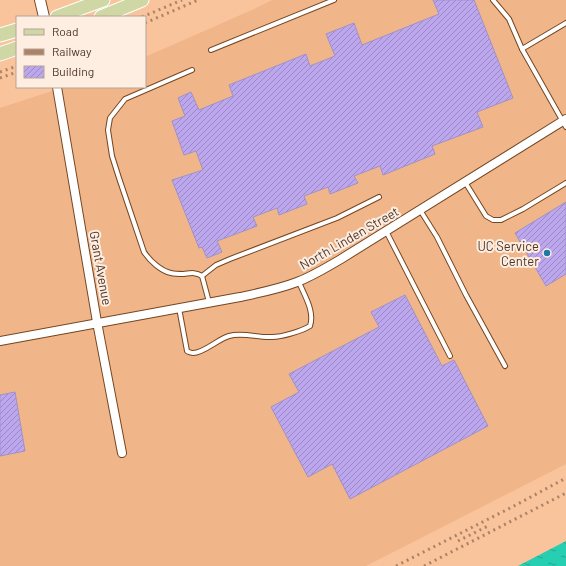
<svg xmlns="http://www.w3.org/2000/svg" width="566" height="566" font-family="Barlow,sans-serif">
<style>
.built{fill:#f0b589}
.water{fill:url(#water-ripples)}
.building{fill:url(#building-hatch);stroke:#a091c7}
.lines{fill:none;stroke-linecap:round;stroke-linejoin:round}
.service-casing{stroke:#744622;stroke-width:6}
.minor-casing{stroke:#744622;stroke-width:10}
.tertiary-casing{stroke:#744622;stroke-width:12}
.primary-casing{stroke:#fff;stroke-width:15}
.service{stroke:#fff;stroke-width:4}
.minor{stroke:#fff;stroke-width:8}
.tertiary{stroke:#fff;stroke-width:10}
.primary{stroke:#cfd8a5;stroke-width:13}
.rail{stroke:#ab8467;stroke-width:3;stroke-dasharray:2 4;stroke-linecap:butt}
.poi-dot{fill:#1f78a7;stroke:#feede1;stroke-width:1.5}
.labels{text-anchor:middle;stroke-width:4;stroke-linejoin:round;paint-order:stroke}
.street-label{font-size:13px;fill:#4d3728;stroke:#feede1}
.poi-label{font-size:13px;fill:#4d3728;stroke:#feede1;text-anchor:end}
</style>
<defs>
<pattern id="water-ripples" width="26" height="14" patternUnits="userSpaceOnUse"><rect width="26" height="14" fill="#26ceb2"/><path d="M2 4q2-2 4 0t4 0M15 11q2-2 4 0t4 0" fill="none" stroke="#23a891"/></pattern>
<pattern id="building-hatch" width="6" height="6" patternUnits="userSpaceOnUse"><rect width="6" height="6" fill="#bca7ee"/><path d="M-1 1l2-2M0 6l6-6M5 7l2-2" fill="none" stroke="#9b89c1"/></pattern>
</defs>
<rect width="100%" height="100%" fill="#f9c39c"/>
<!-- built -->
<polygon class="built" points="272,0 566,0 566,464 366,566 0,566 0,108 64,87 145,87 145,57 252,10"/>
<!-- water -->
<polygon class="water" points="566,541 566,566 518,566"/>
<!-- building -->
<g class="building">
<polygon points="433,0 474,0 513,98 477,112 483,127 432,146 435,154 383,175 380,166 354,176 358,183 330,194 328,187 304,196 307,204 279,215 277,208 253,217 257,226 217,241 222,252 207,258 202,247 199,248 172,180 203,170 196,151 184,155 172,121 185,116 178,98 191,92 199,110 233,96 229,85 306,54 310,66 335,56 326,34 354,23 362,45 439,14"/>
<polygon points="566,202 566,274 546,286 515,233"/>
<polygon points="405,295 442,366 454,360 488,426 350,499 332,464 308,477 271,407 299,392 289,374 379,327 371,312"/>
<polygon points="15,392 25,451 0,456 0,395"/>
</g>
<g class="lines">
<defs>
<g id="service">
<polyline points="493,0 509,19 522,49 566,127"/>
<polyline points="522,49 566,23"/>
<polyline points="211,50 334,0"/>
<path d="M192,70L125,99L110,118L108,130L112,156L119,178L144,252C150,261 161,271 171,273C175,274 180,274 184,274C191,273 196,272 202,276L209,302"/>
<polyline points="465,182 486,216 493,220 501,220 523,209 566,183"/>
<polyline points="420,210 437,237 466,295 505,366"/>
<polyline points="386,231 450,356"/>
<polyline points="202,276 216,265 230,259 337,218 379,197"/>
<path d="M179,308L187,351C188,352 192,353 193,353C204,353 218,339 229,336C243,332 258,338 272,337C282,337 302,331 310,326C315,311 304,295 299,282"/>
</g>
<g id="minor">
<polyline points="57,87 97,322 122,453"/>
<path d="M0,341L240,297C259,293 279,289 297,282C313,276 327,267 341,259L566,119"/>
</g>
<polyline id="tertiary" points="40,0 44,17"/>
<g id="primary">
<polyline points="57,17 103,0"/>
<polyline points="101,17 142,0"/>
<polyline points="0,35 17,30"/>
<polyline points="0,54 17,48"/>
</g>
</defs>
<!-- service casing -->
<use href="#service" class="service-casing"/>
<!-- minor casing -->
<use href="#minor" class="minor-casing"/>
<!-- tertiary casing -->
<use href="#tertiary" class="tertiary-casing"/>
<!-- primary casing -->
<use href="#primary" class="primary-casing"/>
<!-- service -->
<use href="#service" class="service"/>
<!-- minor -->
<use href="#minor" class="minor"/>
<!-- tertiary -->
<use href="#tertiary" class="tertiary"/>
<!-- primary -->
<use href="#primary" class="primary"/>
<!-- rail -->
<g class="rail">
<polyline points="142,17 182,0"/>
<polyline points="145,23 198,0"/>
<polyline points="0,72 17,66"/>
<polyline points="0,78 17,72"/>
<polyline points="458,541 490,525"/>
<polyline points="396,566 516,505 566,478"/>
<polyline points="424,566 566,493"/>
</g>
</g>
<!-- markers -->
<circle class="poi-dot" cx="547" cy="253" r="4"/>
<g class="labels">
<!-- street labels -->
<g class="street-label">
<text transform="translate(349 238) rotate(-30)" y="5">North Linden Street</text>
<text transform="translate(101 268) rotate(80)" y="5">Grant Avenue</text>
</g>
<!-- poi labels -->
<g class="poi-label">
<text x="539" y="251">UC Service<tspan x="539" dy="15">Center</tspan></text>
</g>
</g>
<!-- legend -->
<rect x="16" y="16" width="130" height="72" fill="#feede1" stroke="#b7a497"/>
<rect x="24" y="29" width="20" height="6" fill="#cfd8a5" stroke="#b7a497"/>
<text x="52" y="36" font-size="12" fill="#4d3728">Road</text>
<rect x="24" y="49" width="20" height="6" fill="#ab8467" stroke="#b7a497"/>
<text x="52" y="56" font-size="12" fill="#4d3728">Railway</text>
<rect x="24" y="66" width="20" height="12" fill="url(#building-hatch)" stroke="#b7a497"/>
<text x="52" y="76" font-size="12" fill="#4d3728">Building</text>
</svg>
